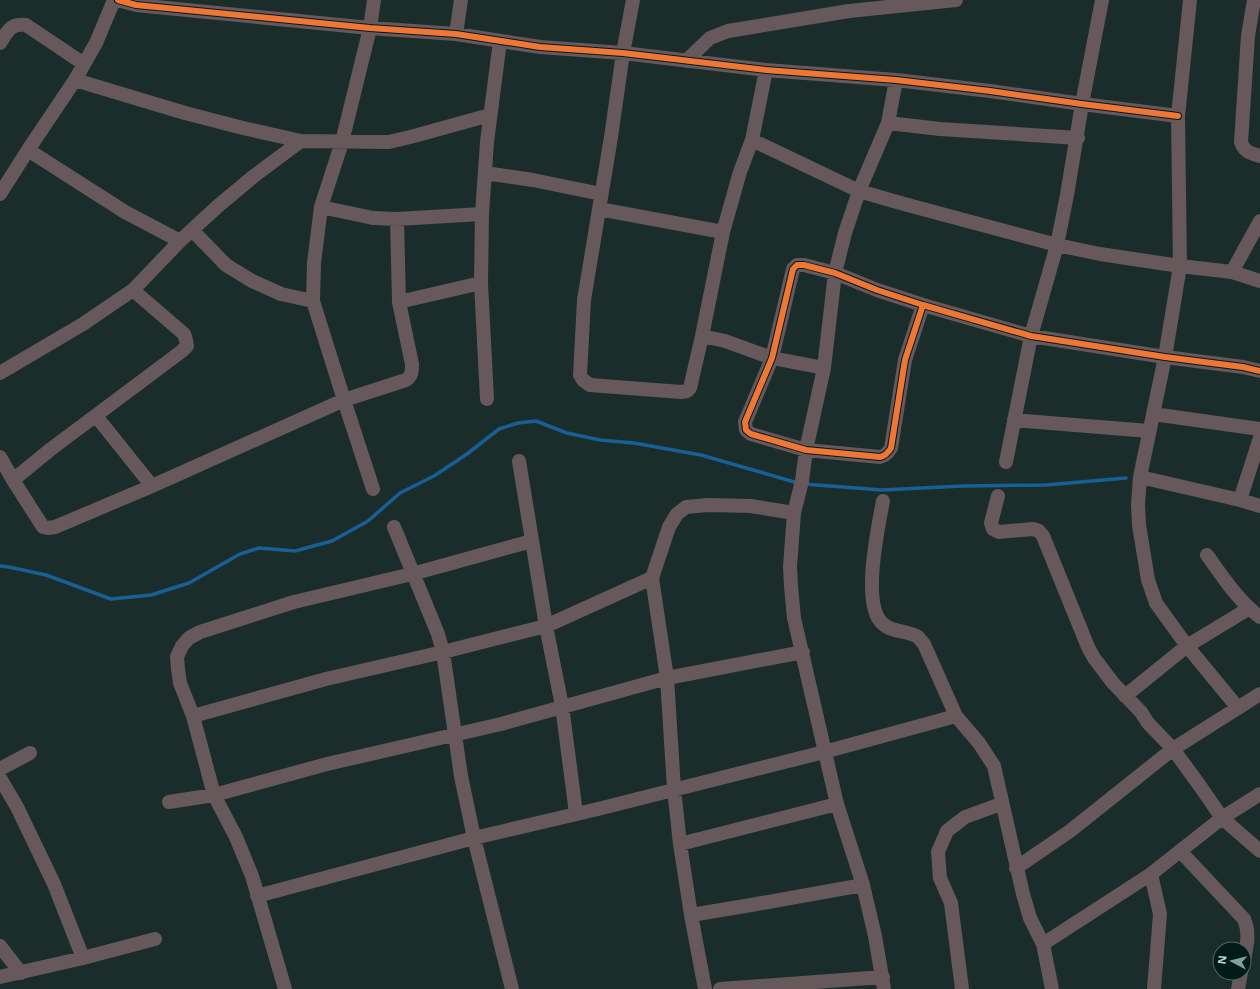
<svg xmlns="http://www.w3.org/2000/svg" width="1260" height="989" font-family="'Open Sans',sans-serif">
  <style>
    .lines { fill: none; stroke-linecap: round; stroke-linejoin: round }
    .stream { stroke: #185f96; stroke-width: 3.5 }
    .minor { stroke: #67585b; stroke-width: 14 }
    .cycleway-casing { stroke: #001b19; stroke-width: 8 }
    .cycleway { stroke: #f07635; stroke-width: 6 }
  </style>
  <rect width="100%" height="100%" fill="#1b2d2b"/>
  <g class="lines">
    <path class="stream" d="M804,484l78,6 81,-4 83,-1 80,-7
      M0,566l9,1 37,8 65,24 40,-4 38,-12 51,-29 19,-6 36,3 37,-10 36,-20 32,-28 34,-17 33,-22 32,-25 19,-6 18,-2 31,12 33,7 34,3 67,12 97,28"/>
    <path class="minor" d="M118,0l18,5 234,23 86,6 84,13 83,6 143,17 130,10 94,11 92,13 96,12
      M633,0l-10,53 -12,84 -27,163 -4,75 3,5 7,5 91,7 6,-1 3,-3 12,-52 21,-104 17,-60 12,-32 14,-70
      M1190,0l-12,116 2,150 -15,91 -25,120 -2,28 1,20 9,55 8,23 31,43 51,62
      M1254,0l-6,36 -7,106c3,10 10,11 19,14
      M456,34l5,-34
      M0,43c8,-12 10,-20 26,-18l58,39
      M686,61l24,-23 18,-7 121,-20 107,-11
      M75,80l110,33 58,15 58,13
      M888,123l52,6 138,9
      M752,140l107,51 45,13 153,41 43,9 80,12 52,6 28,9
      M28,150l97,62 55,29
      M485,173l48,7 68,14
      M0,194l28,-44 47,-70 21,-37 18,-43
      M321,207l52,11 24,1 85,-5
      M599,209l124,23
      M192,230l34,35 26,16 29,13 32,7
      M1232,272l28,-51
      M399,302l82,-19
      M923,305l-18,55 -14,88c-3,5 -6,8 -11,9l-74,-7 -55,-16 -5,-4 -1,-8 27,-64 21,-89 4,-4h7l31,8 42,17 46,15 108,31 134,21 78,10 17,4
      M702,336l23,5 47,17 52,10
      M0,373l83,-49 50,-34 47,-49 38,-35 36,-30 47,-35 88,1 25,-6 76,-21
      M487,399l-6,-116 1,-69 5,-72 13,-101
      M1153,414l107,15
      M96,416l56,70
      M1014,420l135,11
      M0,457l13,23 30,47 5,1 7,-1 97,-41 192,-86 62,-20c6,-4 6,-9 6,-16l-13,-62 -2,-83
      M519,461l27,165 16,80 14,107
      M1006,462l25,-126 26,-91 10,-50 15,-91 20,-104
      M1140,477l100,23 20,6
      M13,480l38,-31 131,-98 5,-5 -1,-6 -2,-6 -51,-44
      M373,489l-29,-89 -31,-99 1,-38 7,-56 21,-65 28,-114 4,-28
      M998,496l-7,27 2,6 6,3 34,-3 6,2 4,5 45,111 6,11 19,25 28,29 7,11 25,26 27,37 22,32 38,33
      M1240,500l20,-62
      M883,501c-5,27 -21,100 -2,121 10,11 26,8 37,15 2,2 4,5 6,7l32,72 23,27 15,23 29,128 7,24 13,26 9,45
      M394,527l44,107 5,18 18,124 13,62 38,151
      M1207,555c16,22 31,46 53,62
      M1125,696l62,-50 61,-37
      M193,716l133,-37 117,-27 103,-26 106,-48
      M0,769l30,-16
      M0,778l17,29 37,77 29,74
      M169,802l45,-7 113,-31 174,-40 166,-46 136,-26
      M680,844l157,-40
      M1180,851l64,68c6,14 3,26 0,40
      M1016,868l54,-37 103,-82 87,-55
      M1151,874l9,40 -6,75
      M257,896l217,-58 124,-29 226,-57 132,-36
      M691,915l60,-10 112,-20
      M1043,944l108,-70 71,-56 38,-24
      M0,946l21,27
      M0,977l83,-19 72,-19
      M285,989l-33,-113 -16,-39 -22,-42 -21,-79 -13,-33 -2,-14 -1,-12 5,-11 7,-8 11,-6 94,-30 118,-28 120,-33
      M705,989l-14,-74 -11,-71 -6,-55 -7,-111 -15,-100 17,-51 8,-13 9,-7 22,-2 43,1 43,7
      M720,989l163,-12
      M884,989l-9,-53 -12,-51 -26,-81 -43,-186 -3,-32 -1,-20 4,-53 8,-32 4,-31 18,-82 11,-95 10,-40 14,-42 29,-68 8,-43
      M962,989l-11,-86 -11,-25 -2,-26 9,-21 18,-14 36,-13
      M1238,989l3,-16"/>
    <g class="cycleway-casing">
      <path id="cycleway" d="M118,0l18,5 234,23 86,6 84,13 83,6 143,17 130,10 94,11 92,13 96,12
        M923,305l-18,55 -14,88c-3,5 -6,8 -11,9l-74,-7 -55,-16 -5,-4 -1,-8 27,-64 21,-89 4,-4h7l31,8 42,17 46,15 108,31 134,21 78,10 17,4"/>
    </g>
    <use href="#cycleway" class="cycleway"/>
  </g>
  <g transform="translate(1232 961) rotate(277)"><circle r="19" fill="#001b19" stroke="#486a67"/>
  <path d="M0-3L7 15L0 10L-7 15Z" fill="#7ea19d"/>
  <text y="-6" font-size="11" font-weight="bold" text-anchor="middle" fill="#b3e0db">N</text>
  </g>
</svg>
